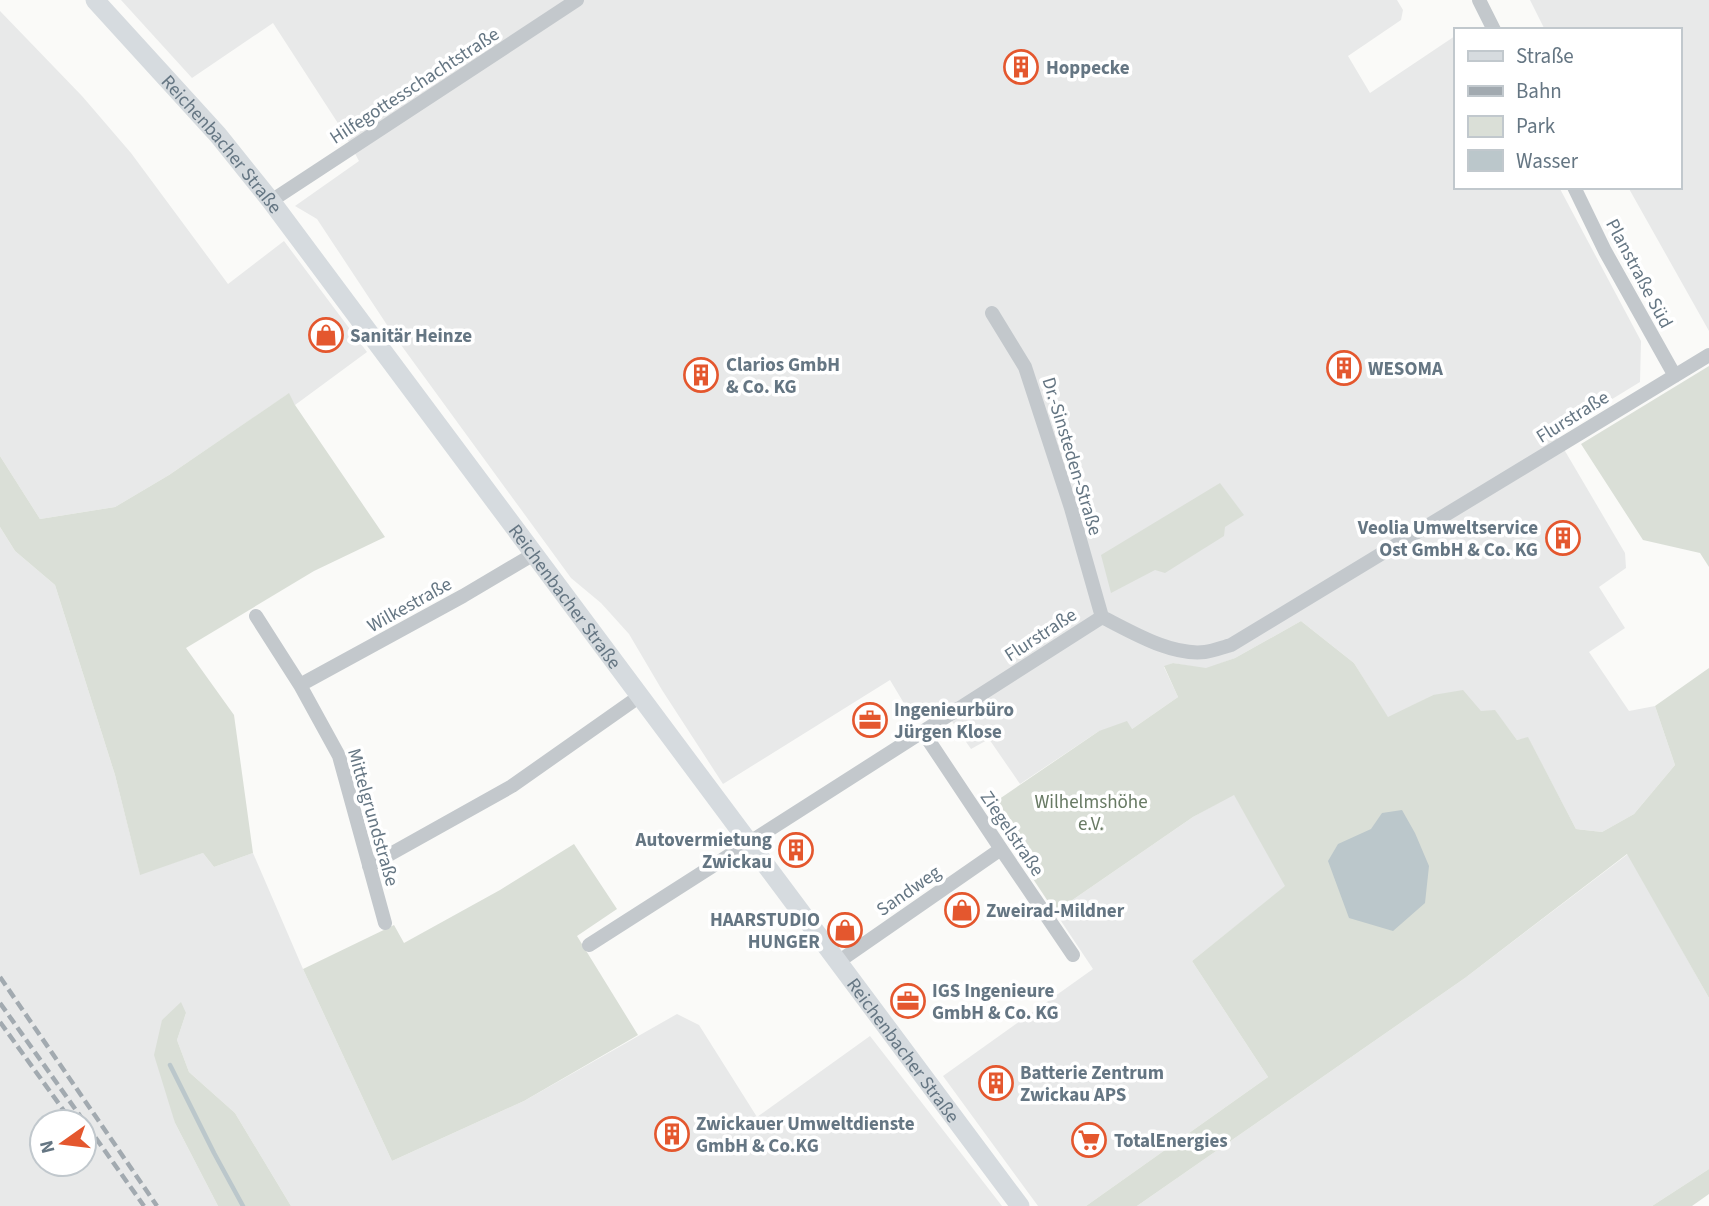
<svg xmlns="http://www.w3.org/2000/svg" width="1709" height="1206" font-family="'Source Sans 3',sans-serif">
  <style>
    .built { fill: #e8e9e9; fill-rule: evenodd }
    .green { fill: #dadfd7 }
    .water { fill: #bbc7cb }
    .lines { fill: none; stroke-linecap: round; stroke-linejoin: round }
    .stream { stroke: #bbc7cb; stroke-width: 4.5 }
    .minor { stroke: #c3c8cc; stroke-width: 14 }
    .major { stroke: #d6dbdf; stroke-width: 19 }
    .rail { stroke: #a2aab0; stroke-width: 4.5; stroke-dasharray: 10 5; stroke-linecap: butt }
    .labels { text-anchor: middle; stroke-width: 7; stroke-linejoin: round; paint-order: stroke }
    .poi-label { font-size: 19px; font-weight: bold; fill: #657683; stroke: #fff; text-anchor: start }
    .street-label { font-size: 19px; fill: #657683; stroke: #fff }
    .park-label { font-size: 19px; fill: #687a64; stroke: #fff }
  </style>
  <rect width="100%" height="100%" fill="#fafaf8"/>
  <path class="built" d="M121,0h1276l6,10 -2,10 -53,36 22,37 85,-57v151h104l82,154 -1,41 -85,52 70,119 1,15 -27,19 26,41 -36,24 40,59 26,-5 20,59 -41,49 -32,18 -26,-3 -48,-91 -11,2 -22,-29h-14l-48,-16 -45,23 -34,-55 -53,-42 -66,37 -29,11 -33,-6 -9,4 14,30 -46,32 -33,2 -79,53 -31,-45 -18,10 -20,-29 -9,-18 -28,18 -24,-40 -167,104 -61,-94 -33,-56 -28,-31 -30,-25 -178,-244 -76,-115 -22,-13 64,-45 -16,-30 -70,-108 -81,55z
    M1530,0h179v331l-81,-144h51v-157h-134z
    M0,11l82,85 49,57 97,131 56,-43 83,111 -72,53 -7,-11 -119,81 -54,32 -75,12 -40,-63z
    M0,527l15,24 40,34 60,190 25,99 63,-21 11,14 39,-14 50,116 89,192 132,-60 153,-87 22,11 58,92 113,-81 132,170h-711l-56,-93 -46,-41 -12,-32 9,-27 -24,7 13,103 43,83h-218zM42,1122h42v42h-42z
    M1234,794l52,92 -94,75 76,116 -182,129h-48l-95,-130 150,-107 -38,-57 138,-95z
    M1628,854l81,144v171l-57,37h-515l328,-228z"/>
  <path class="green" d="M1709,366v201l-9,-14 -57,-13 -62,-96z
    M289,393l6,12 90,132 -71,34 -128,77 48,67 19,138 -39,14 -11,-14 -63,22 -25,-100 -60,-190 -40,-34 -15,-24v-71l40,63 75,-12 54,-32z
    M1220,483l24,32 -19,12 -1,9 -59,37 -10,-3 -44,23 -10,-38z
    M1301,621l53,42 34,54 45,-22 30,-5 18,21 14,-1 22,30 11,-3 48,92 26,3 32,-18 41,-49 -20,-59 54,-38v330l-82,-144 -162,124 -328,228h-51l182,-129 -76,-116 93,-75 -51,-91 -41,22 -138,95 -69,-104 113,-77 28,-10 5,8 46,-32 -14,-31 9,-3 33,5 29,-10z
    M574,844l43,65 -40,27 61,99 -114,66 -132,60 -89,-192 91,-44 10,18 96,-53z
    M181,1002l5,11 -9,27 12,32 46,41 56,93h-73l-43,-83 -21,-68 8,-35z
    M1709,1169v25l-17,12h-40z"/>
  <path class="water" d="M1402,810l13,23 14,33 -4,37 -32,28 -44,-13 -21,-57 10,-17 33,-15 11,-16z"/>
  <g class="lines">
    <path class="stream" d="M170,1065l44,88 29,53"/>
    <path class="minor" d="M1479,0l15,30
      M1574,187l31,64 70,125
      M271,201l306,-201
      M992,313l33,54 46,141 31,109
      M256,616l44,69 39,71 46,167
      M300,685l163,-89 71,-42
      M923,732l78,117 72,106
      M369,866l143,-80 128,-90
      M589,945l513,-328c30,15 69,39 103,35 9,-1 18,-5 26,-7l478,-290
      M838,962l163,-113"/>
    <path class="major" id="s1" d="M95,0l123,135 53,66 749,1005"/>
    <path class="rail" d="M0,977l157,229
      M0,1003l144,203
      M0,1022l72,100"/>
  </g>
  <defs>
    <g id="building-ring" transform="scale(1.75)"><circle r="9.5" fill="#fff" stroke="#e4572e" stroke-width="1.5"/><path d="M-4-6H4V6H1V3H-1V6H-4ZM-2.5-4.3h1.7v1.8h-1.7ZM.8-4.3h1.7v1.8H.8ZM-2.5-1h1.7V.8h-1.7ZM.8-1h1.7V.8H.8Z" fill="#e4572e"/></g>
    <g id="shop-ring" transform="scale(1.75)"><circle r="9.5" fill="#fff" stroke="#e4572e" stroke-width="1.5"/><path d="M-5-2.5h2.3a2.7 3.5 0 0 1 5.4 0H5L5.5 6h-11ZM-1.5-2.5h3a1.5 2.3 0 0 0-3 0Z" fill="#e4572e"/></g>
    <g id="office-ring" transform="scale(1.75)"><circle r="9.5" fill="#fff" stroke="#e4572e" stroke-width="1.5"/><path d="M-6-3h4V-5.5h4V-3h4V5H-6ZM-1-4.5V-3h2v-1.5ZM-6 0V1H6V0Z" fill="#e4572e"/></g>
    <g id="supermarket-ring" transform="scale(1.75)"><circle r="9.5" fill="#fff" stroke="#e4572e" stroke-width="1.5"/><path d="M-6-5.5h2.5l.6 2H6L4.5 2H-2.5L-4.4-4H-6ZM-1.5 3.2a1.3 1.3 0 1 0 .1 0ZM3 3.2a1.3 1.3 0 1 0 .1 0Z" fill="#e4572e"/></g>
  </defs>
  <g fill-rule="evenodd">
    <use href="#building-ring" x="1021" y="67"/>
    <use href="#shop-ring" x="326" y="335"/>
    <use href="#building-ring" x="1344" y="368"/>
    <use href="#building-ring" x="701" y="375"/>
    <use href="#building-ring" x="1563" y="538"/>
    <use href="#office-ring" x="870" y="720"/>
    <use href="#building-ring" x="796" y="850"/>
    <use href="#shop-ring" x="962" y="910"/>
    <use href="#shop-ring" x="845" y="930"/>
    <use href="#office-ring" x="908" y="1001"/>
    <use href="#building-ring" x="996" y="1083"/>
    <use href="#building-ring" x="672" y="1134"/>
    <use href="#supermarket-ring" x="1089" y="1140"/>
  </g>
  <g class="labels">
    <g class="poi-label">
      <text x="1046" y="74">Hoppecke</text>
      <text x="350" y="342">Sanitär Heinze</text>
      <text x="726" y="371">Clarios GmbH<tspan x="726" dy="22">&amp; Co. KG</tspan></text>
      <text x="1368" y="375">WESOMA</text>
      <text x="1538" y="534" text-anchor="end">Veolia Umweltservice<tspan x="1538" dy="22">Ost GmbH &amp; Co. KG</tspan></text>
      <text x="894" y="716">Ingenieurbüro<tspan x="894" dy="22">Jürgen Klose</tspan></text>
      <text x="772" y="846" text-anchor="end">Autovermietung<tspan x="772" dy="22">Zwickau</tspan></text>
      <text x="986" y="917">Zweirad-Mildner</text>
      <text x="820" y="926" text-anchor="end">HAARSTUDIO<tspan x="820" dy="22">HUNGER</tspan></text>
      <text x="932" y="997">IGS Ingenieure<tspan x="932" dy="22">GmbH &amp; Co. KG</tspan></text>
      <text x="1020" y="1079">Batterie Zentrum<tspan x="1020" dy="22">Zwickau APS</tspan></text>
      <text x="696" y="1130">Zwickauer Umweltdienste<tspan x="696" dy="22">GmbH &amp; Co.KG</tspan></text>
      <text x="1114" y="1147">TotalEnergies</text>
    </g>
    <g class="street-label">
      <text transform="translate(414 85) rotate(-33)" y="7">Hilfegottesschachtstraße</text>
      <text dy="7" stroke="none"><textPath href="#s1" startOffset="192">Reichenbacher Straße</textPath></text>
      <text transform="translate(1640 273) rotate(62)" y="7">Planstraße Süd</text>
      <text transform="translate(1572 416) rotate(-32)" y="7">Flurstraße</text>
      <text transform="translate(1073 456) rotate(73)" y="7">Dr.-Sinsteden-Straße</text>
      <text dy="7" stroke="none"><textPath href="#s1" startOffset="760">Reichenbacher Straße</textPath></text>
      <text transform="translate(409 604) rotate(-29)" y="7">Wilkestraße</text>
      <text transform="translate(1040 634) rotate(-33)" y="7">Flurstraße</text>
      <text transform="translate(374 817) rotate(74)" y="7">Mittelgrundstraße</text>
      <text transform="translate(1013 833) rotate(56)" y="7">Ziegelstraße</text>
      <text transform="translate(908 890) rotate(-35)" y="7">Sandweg</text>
      <text dy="7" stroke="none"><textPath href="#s1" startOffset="1326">Reichenbacher Straße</textPath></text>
    </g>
    <g class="park-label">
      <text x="1091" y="808">Wilhelmshöhe<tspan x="1091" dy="22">e.V.</tspan></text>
    </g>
  </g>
  <rect x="1454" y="28" width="228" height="161" fill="#ffffff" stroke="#c1c8cd" stroke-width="2"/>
  <rect x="1468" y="51" width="35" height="10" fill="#d6dbdf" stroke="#c1c8cd" stroke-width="2"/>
  <text x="1516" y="63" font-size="21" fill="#657683">Straße</text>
  <rect x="1468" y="86" width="35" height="10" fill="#a2aab0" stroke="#c1c8cd" stroke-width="2"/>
  <text x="1516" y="98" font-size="21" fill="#657683">Bahn</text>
  <rect x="1468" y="116" width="35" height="21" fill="#dadfd7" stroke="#c1c8cd" stroke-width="2"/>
  <text x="1516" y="133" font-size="21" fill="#657683">Park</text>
  <rect x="1468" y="150" width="35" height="21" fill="#bbc7cb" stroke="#c1c8cd" stroke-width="2"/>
  <text x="1516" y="168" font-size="21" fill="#657683">Wasser</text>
  <g transform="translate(63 1143) rotate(256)"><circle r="33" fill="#ffffff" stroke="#c1c8cd" stroke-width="2"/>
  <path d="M0-5L12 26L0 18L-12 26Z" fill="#e4572e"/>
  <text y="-10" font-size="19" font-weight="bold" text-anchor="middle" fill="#657683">N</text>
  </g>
</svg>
